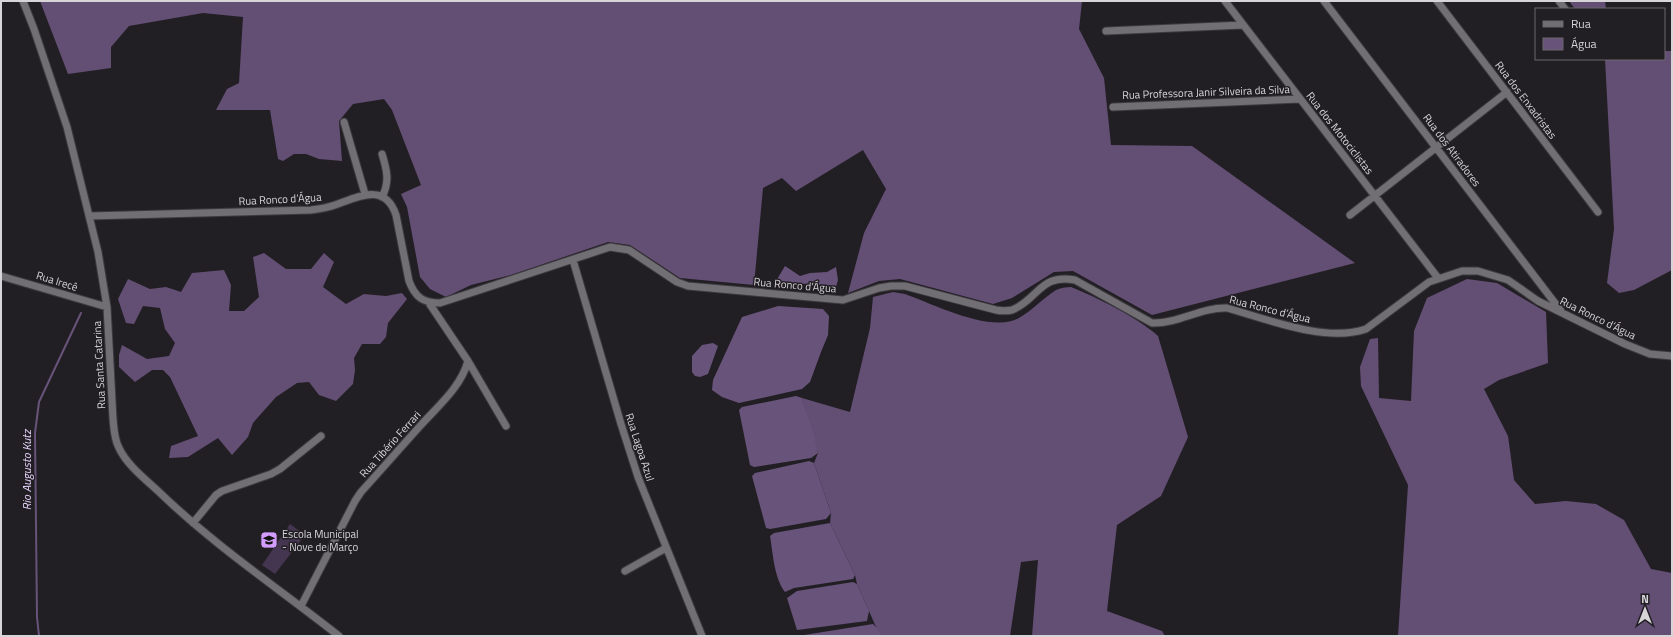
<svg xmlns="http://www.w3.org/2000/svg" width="1673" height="637" font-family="'Titillium Web',sans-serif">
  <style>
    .green { fill: #443550 }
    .forest { fill: #634e74 }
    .water { fill: #68537a }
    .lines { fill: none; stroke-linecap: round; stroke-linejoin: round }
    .stream { stroke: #68537a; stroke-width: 2 }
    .minor-casing { stroke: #3c3a3e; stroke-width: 9 }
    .minor { stroke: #716e74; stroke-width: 7 }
    .labels { text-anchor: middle; stroke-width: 3; stroke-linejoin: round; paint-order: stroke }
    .street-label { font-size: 11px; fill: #d7d5d8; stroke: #221f24 }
    .poi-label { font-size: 11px; fill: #d7d5d8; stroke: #221f24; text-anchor: start }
    .water-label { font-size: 12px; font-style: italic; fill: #e6d2f9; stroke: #221f24 }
  </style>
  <rect width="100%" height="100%" fill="#221f24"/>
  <path class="green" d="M290,524l15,11 -30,39 -13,-9z"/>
  <path class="forest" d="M40,1h1042l-3,28 25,49 7,67 81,1 163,117 -203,52 -79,-44 -19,1 -42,26 -19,6 -93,-25 -21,2 -31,12 16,-60 22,-44 -23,-39 -67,41 -14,-13 -19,10 -9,97 -74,-7 -50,-33 -22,-3 -97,33 -40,10 -25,12 -16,-8 -10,-12 -13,-70 -6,-13 20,-9 -29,-75 -8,-11 -31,5 -14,17 3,40 -23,-2 -13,-5h-12l-11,7 -5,-2 -8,-49h-54l11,-21 12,-6 4,-66 -40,-4 -74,13 -18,21v21l-43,6z
    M1569,1h36l1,8h-31z
    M1664,51h8v219l-38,20 -15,3 -12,-10 7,-54 -9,-170h59z
    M264,253l22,16h25l13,-16 10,9 -11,25 23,17 18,-10 22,2 16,-3 5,6 -19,24 -2,14 -6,7h-18l-8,14 1,12 -2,14 -17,17 -17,-6 -10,-13 -12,1 -21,14 -23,26 -5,14 -16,18 -14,-17 -30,19 -19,1 2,-12 27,-10 -28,-59 -7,-7h-11l-17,12 -16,-15v-12l3,-10 25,14 22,-3 6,-13 -10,-14 -5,-21 -17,-2 -9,18 -8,-1 -8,-24 10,-20 22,10 16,-2 15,5 11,-19 32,-3 7,15 -2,26h15l15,-14 -6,-40z
    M1467,279l30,4 49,29 2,51 -49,17 -15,9 24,47 6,44 21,24 31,-3 30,3 28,16 27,49 21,4v63h-274l10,-151 -47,-99 -1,-19 10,-28 8,-1 1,60 32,3 3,-70 13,-33z
    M1071,287c25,10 68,31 87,49l30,101 -27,59 -44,29 -10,86 55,20 3,5h-133l6,-76 -17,2 -11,74h-130l-23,-52 -2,-9 -25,-52 1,-10 -17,-50 4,-10 -16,-55 48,14 20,-84 3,-31 20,-5 12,2c28,10 87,40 114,24 14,-8 24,-20 37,-28 4,-2 10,-3 15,-3z"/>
  <path class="water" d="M785,266l15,10 10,-3 17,-1 9,-5 2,13 -2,7 -60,-6z
    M778,306l45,3 6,7 -1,19 -7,17 -11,30 -8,7 -63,14 -17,-6 -10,-7 1,-10 29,-63z
    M713,343l5,3 -10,28 -8,3 -5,-1 -3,-4v-16l10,-11z
    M796,396l6,2 12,37 4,18 -7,5 -57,9 -4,-2 -11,-55 3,-3z
    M809,461l5,2 17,50 -5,6 -56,10 -4,-1 -14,-52 3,-3z
    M830,523l25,52 -2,4 -59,9 -9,4c-11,-14 -12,-39 -15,-56l4,-3z
    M853,582l4,2 12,27 -2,10 -70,9 -10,-32 10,-7z
    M873,624l5,5 3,7h-83z"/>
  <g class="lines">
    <path class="stream" d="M39,636l-2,-19 -2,-184 4,-31 42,-89"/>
    <g class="minor-casing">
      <path id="minor" d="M23,1l11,28 33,98 31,125 9,55 6,112c1,9 1,20 6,29 8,17 26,31 39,43 56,54 120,97 181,145
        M1225,1l213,277
        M1324,1l237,310
        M1437,1l161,211
        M1559,1l6,8
        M1106,31l137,-6
        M1113,107l187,-8
        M344,122l21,72
        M382,197c8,-15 5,-27 0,-43
        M1350,215l157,-123
        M89,216l222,-6c8,-1 16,-2 24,-5 23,-8 50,-23 61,10l13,66c6,16 14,22 31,22l170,-56 19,3 48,32 11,4 155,14 36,-12 12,-2h14l91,24c5,1 11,1 16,0 26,-10 28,-37 63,-30l77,43c26,1 49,-16 75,-15 40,11 99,35 139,21l63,-47 33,-11h16l30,9 30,21 87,43 25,10 22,2
        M573,260l48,164 17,53 64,159
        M1,276l106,31
        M468,361l38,65
        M193,523l23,-28 6,-4 49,-17 9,-5 41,-33
        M625,571l41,-23
        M301,606l54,-105 6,-9c20,-22 40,-45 60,-67 17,-19 40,-38 47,-64l-39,-58"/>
    </g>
    <use href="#minor" class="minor"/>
  </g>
  <defs>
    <g id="school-square" transform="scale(0.9)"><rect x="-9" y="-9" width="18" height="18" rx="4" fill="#d29dfd" stroke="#221f24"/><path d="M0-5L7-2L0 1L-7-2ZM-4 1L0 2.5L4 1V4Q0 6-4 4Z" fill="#111"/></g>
  </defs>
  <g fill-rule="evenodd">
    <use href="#school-square" x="269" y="540"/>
  </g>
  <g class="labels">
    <g class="street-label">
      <text transform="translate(1206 92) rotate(-2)" y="4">Rua Professora Janir Silveira da Silva</text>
      <text transform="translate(1526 100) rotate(53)" y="4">Rua dos Enxadristas</text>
      <text transform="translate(1340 133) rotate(52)" y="4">Rua dos Motociclistas</text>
      <text transform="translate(1452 150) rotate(53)" y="4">Rua dos Atiradores</text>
      <text transform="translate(280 199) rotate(-3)" y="4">Rua Ronco d’Água</text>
      <text transform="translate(57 281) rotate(17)" y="4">Rua Irecê</text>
      <text transform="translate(795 285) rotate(5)" y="4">Rua Ronco d’Água</text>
      <text transform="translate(1270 309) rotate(14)" y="4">Rua Ronco d’Água</text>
      <text transform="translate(1598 318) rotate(26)" y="4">Rua Ronco d’Água</text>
      <text transform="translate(99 365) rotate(-93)" y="4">Rua Santa Catarina</text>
      <text transform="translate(390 444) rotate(-48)" y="4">Rua Tibério Ferrari</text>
      <text transform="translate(640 447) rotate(72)" y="4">Rua Lagoa Azul</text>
    </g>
    <g class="poi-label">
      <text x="282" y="538">Escola Municipal<tspan x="282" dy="13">- Nove de Março</tspan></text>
    </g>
    <g class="water-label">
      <text transform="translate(27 470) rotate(-90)" y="4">Rio Augusto Kutz</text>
    </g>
  </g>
  <rect width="1673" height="637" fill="none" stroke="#d7d5d8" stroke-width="4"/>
  <rect x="1535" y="8" width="130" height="52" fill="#221f24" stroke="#6a686c"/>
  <rect x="1543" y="21" width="20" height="6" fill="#716e74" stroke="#6a686c"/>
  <text x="1571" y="28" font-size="12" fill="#d7d5d8">Rua</text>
  <rect x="1543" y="38" width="20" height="12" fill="#68537a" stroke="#6a686c"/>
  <text x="1571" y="48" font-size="12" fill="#d7d5d8">Água</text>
  <g transform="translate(1645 609)" stroke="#221f24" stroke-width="3" paint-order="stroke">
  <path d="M0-3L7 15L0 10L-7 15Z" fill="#d7d5d8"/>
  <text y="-6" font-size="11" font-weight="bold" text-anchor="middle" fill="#d7d5d8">N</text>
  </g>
</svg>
